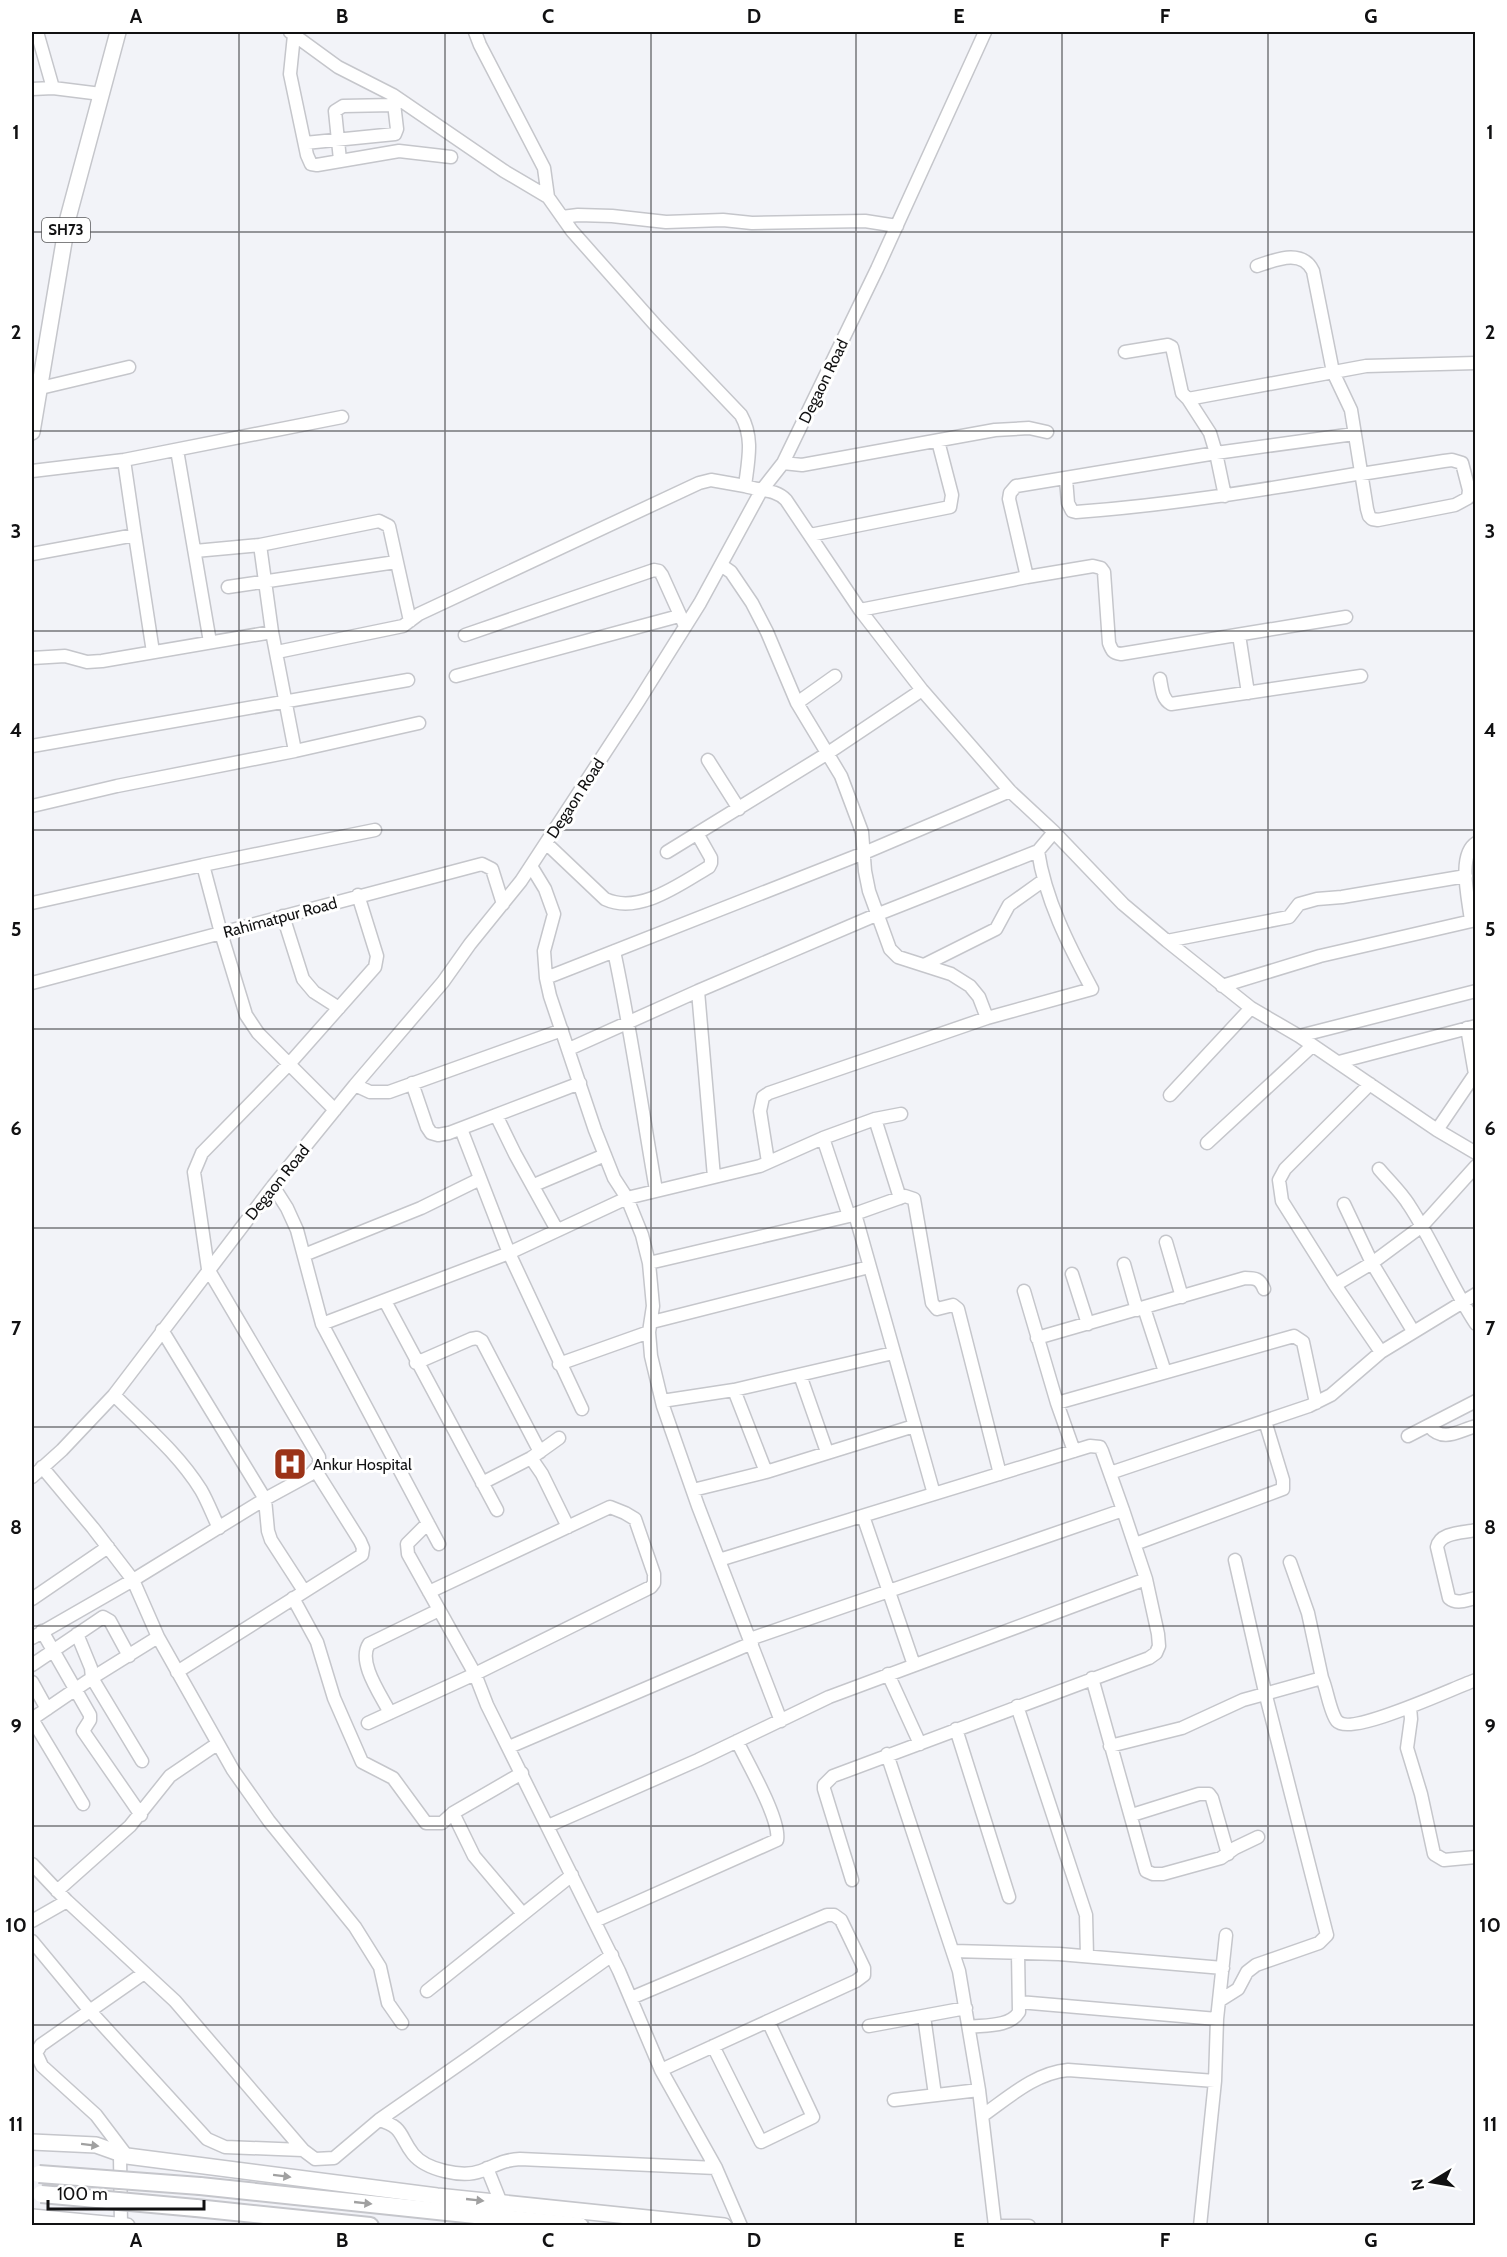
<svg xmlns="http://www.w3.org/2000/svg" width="1507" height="2257" font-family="Cabin,sans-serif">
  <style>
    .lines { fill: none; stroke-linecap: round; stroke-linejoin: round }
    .minor-casing { stroke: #c5c6cb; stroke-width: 15 }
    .major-casing { stroke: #c5c6cb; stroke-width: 18 }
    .highway-casing { stroke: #c5c6cb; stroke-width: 20 }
    .minor { stroke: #fff; stroke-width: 12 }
    .major { stroke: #fff; stroke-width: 15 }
    .highway { stroke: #fff; stroke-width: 16 }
    .highway-bridge-casing { stroke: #c5c6cb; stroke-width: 20; stroke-linecap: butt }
    .highway-bridge { stroke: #fff; stroke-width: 16 }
    .oneway { fill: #a0a0a0 }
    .grid { fill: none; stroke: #111112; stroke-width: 1.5; stroke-opacity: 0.55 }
    .labels { text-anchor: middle; stroke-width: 6; stroke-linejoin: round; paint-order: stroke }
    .shield { fill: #fff; stroke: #585859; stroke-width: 1.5 }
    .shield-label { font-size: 15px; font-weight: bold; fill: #111112 }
    .street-label { font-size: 16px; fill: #111112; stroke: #fff }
    .poi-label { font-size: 16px; fill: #111112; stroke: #fff; text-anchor: start }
    .neatline { fill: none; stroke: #111112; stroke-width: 2 }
    .grid-label { font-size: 20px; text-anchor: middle; font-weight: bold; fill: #111112 }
  </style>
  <rect width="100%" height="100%" fill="#f2f3f8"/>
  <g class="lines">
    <g class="minor-casing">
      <path id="minor" d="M37,32l16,56
        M290,32l48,35 55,28 111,76 44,26
        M475,32l5,13 64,123 4,29 24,34 86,97 83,87c13,23 7,46 4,71 15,5 31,3 41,14l74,110 62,80 88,101 44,41 69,72 44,37 84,67 48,28 138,94 39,23
        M294,35l-4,39 17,81 4,9 6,1 82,-14 52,6
        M32,89l21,-1 48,6
        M305,143l90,-9 2,-5 -4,-34
        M340,160l-5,-49 8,-5 51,-1
        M562,217l16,-2 34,1 54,6 57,-2 29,3 113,-2 32,5
        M1125,352l43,-7 4,2 10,46 6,6
        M32,390l97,-23
        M177,450l33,192
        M124,460l11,75
        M783,463l19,2 193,-35 34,-2 18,4
        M32,471l92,-11 218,-43
        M1066,479l2,24 4,8 4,1c94,-7 187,-22 280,-38h5l83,-13 8,-1 10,3 7,27 -1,8 -13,7 -77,15 -6,-1 -3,-3 -2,-7 -16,-99 -18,-38 -20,-101c-11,-23 -38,-11 -56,-5
        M1225,496l-9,-43 -6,-20 -22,-34 178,-33 110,-3
        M810,535l140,-28 2,-12 -14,-54
        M260,545l119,-24 10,5 21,95
        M195,551l65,-6 12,87 23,119 124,-28
        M32,554l103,-19 18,117
        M721,565l10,7 21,31 15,29 30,71 44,73 21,56 3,39 4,20 21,58 8,8 53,17 19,12 9,11 8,21
        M1027,577l-18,-78 1,-6 6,-7 200,-33 138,-19
        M228,587l168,-25
        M860,610l167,-33 66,-11 8,2 3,4 5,71c3,8 4,10 12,11l225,-37
        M465,635l189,-65 5,1 3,4 23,51
        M1239,635l9,58
        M277,652l126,-26 16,-12 280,-131 12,-3 34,6
        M32,658l33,-2 22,6 15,-1 170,-29
        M456,676l223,-60
        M1160,679c2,10 2,20 11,25l190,-28
        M797,703l38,-27
        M32,746l376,-66
        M708,760l31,49
        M32,806l85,-20 178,-35
        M546,843l59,56c34,16 75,-15 104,-32l2,-4v-5l-13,-23
        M667,852l161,-99 94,-63
        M203,865l172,-35
        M531,866l14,23 9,25 -10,37 2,27 4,18 45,134 19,48 13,20 15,37 7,28 4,43 -4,26 2,24 12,50 35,100 83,215
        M32,903l171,-38 18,68 25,82 12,18 77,77
        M283,916l20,63 11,13 25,16
        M1471,921c-2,-20 -14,-66 5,-78
        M1167,941l122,-24 10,-13 18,-5 25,-2 124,-21
        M614,951c17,79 28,159 42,239
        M924,965l72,-36 13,-24 35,-25
        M546,978l318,-125 146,-62
        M32,983l450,-119 10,5 11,35
        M1222,986l98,-30 156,-36
        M1299,1036l177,-45
        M569,1049l129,-58
        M1339,1062l137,-36
        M412,1083l15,44 4,6 7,2 11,-2 131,-50
        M1370,1084l-85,85 -6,11 3,21 53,84 46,67
        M355,1085l15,7h19l173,-62
        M1170,1095l81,-87
        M496,1115l19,39 42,76
        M875,1119l25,79
        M461,1129l48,124 73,156
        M1437,1130l38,-56 -8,-46
        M823,1138l26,78
        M1207,1143l105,-97
        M768,1162l-8,-51 3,-14 6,-4 218,-75 105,-29c-23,-43 -47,-90 -54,-138
        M1379,1169c10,12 22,23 30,36 25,38 42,81 67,119
        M714,1177l-16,-186 178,-76 162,-64 16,-19
        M534,1185l71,-30
        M273,1186l14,22 10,22 25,94 117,220
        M1344,1204l28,59 41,68
        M855,1214l79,280
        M1166,1242l16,55
        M304,1255l117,-47 59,-29
        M649,1263l200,-47 56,-20 9,3 18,104 5,6 16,-4 5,4 42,165
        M1124,1264l13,46
        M1072,1274l16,50
        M1335,1285l37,-22 50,-37 54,-60
        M1024,1291l33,112 17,48
        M385,1301l112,209
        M1144,1308l21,64
        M652,1322l217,-55
        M322,1324l187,-71 118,-55 133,-32 63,-28 52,-19 26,-5
        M162,1330l103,169 3,32 3,9 33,51
        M1037,1338l208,-60c11,0 15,1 19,11
        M416,1363l55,-24 6,-1 5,3 58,111
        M559,1364l90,-32
        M800,1375l27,77
        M734,1390l32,82
        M114,1395c31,31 64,58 87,95 7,12 12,26 18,38
        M662,1401l72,-11 159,-37
        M1057,1403l237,-67 9,6 13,61
        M1429,1426c14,17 29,5 47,0
        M1408,1436l68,-35
        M531,1458l11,16 26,53
        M42,1467l51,61 40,52 25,57 75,133 36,51 86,106 25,40 8,36 14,20
        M1110,1473l199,-67 22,-11 50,-43 95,-58
        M32,1477l30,-27 52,-55 159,-209 82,-101 88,-103 27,-38 51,-63 117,-179 62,-99 61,-112 22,-28 94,-194 108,-237
        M482,1483l49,-25 28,-20
        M693,1490l73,-18 148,-46
        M863,1516l51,149
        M428,1523l-21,21 1,10 67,120 12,31 132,266 42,99 55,98 25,58
        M1476,1530c-13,3 -36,2 -39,17l12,51c8,7 17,2 27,0
        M1135,1544l148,-55v-9l-18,-59
        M719,1560l371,-114 10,1 2,4 21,59
        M293,1598l24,44 17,56 28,64 31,16 33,45h16l11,-10 69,-40
        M32,1599l76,-52
        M42,1631l48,84v5l-7,11 58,84
        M77,1634l14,34 1,10 50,83
        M32,1638l101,-58 132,-81 46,-25 8,-9v-8l-111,-188 -14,-97 8,-19 88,-90 85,-96 2,-11 -19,-61
        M750,1639l373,-129 23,69 12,55 1,12 -3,7 -7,5 -316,118 -9,9v4l28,91
        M32,1665l71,-48 7,4 19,35
        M177,1672l185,-117 1,-7 -3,-7 -44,-70
        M888,1674l32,70
        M1092,1678l54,193 7,3h10l58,-16 14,-10 23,-11
        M1322,1678c5,11 8,35 15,43 14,16 118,-34 139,-41
        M32,1682l15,27
        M1017,1706l69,209 1,41
        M1410,1707l1,12 -4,29 14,46 13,60 10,6 32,-3
        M390,1713c-9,-18 -33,-51 -21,-69l70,-34
        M32,1719l60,-41 66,-41
        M32,1719l51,85
        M368,1723l107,-49 176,-87 3,-4v-9l-19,-55 -10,-6 -15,-6 -181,85
        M956,1729l53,168
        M1110,1746l72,-18 61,-28 79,-22 -14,-65 -18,-51
        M509,1747l243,-104
        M887,1754l72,217 20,119 16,136
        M453,1813l21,43 49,58
        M1132,1815l67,-21h10l3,4 16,56
        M548,1826l150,-66 131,-63 317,-118
        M32,1864l35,37 108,100 128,149 12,9 19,-1 45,-38 92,-64 141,-101
        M57,1891l73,-65 40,-50 47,-32
        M32,1921l35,-20
        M595,1921l182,-81c4,-20 -30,-78 -40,-99
        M32,1941l58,70 117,128 18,8 78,3
        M953,1951l106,3 164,14
        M427,1991l145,-116
        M631,1998l196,-83h7l7,5 23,48v7l-8,6 -195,89
        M1219,2001l19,-12 9,-17 9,-7 63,-22 8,-8 -62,-243 -30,-132
        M1019,2002l198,17
        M924,2016l11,79
        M869,2026l97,-18
        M969,2027c16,-2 41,0 50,-15l-1,-59
        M713,2046l48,96 52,-25 -45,-96
        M894,2100l85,-10
        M982,2116c27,-19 53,-43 86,-46l147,11
        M379,2120c25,7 20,16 34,34 13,16 49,24 68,17 16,-6 22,-11 39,-12l196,9
        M120,2155l1,71
        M127,2156l-31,-41 -54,-49 -6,-13 5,-8 103,-72
        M487,2168l14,35
        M1002,2226h27
        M1200,2226l15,-145 2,-62 9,-84"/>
    </g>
    <g class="major-casing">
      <path id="major" d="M32,432l36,-214 50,-186
        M32,2142l64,3 31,11 310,40 287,30
        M32,2217l95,9"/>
    </g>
    <g class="highway-casing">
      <path id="highway" d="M200,2186l380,40
        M196,2208l174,18"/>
    </g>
    <use href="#minor" class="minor"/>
    <use href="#major" class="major"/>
    <use href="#highway" class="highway"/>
    <g class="highway-bridge-casing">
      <path id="highway-bridge" d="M39,2174l161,12
        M41,2194l155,14"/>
    </g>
    <use href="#highway-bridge" class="highway-bridge"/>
  </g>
  <defs><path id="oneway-solid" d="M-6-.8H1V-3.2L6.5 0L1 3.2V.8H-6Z" transform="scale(1.5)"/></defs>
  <g class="oneway">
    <use href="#oneway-solid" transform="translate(90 2145) rotate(7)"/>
    <use href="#oneway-solid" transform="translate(282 2176) rotate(7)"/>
    <use href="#oneway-solid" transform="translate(475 2200) rotate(6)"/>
    <use href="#oneway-solid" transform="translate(363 2203) rotate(6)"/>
  </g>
  <path class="grid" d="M239,32v2194M445,32v2194M651,32v2194M856,32v2194M1062,32v2194M1268,32v2194M32,232h1444M32,431h1444M32,631h1444M32,830h1444M32,1029h1444M32,1228h1444M32,1427h1444M32,1626h1444M32,1826h1444M32,2025h1444"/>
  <defs>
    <g id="hospital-square" transform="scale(1.725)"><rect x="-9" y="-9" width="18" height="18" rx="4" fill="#9b3318" stroke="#fff"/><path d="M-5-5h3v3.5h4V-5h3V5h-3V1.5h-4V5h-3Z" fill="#fff"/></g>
  </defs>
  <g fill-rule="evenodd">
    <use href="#hospital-square" x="290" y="1464"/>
  </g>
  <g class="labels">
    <rect class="shield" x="42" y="218" width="48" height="24" rx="4.5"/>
    <g class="shield-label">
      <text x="66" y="235">SH73</text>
    </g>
    <g class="street-label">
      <text transform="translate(823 381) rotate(-64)" y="6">Degaon Road</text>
      <text transform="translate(575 798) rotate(-57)" y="6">Degaon Road</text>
      <text transform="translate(280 917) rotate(-15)" y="6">Rahimatpur Road</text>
      <text transform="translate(277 1182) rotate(-51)" y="6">Degaon Road</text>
    </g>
    <g class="poi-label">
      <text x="313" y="1470">Ankur Hospital</text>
    </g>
  </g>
  <rect width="1507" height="2257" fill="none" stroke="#ffffff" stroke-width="66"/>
  <g transform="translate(1432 2182) rotate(259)" stroke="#ffffff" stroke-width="4.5" paint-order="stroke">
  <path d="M0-4.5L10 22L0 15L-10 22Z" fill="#111112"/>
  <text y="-9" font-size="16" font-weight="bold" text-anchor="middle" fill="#111112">N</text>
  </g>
  <path d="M48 2200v9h156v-9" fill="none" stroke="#111112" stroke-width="3"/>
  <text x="57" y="2200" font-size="18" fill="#111112" stroke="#ffffff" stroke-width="4.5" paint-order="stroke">100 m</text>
  <rect x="33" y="33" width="1441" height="2191" class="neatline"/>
  <g class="grid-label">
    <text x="136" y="23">A</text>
    <text x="342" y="23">B</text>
    <text x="548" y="23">C</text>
    <text x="754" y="23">D</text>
    <text x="959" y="23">E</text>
    <text x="1165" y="23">F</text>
    <text x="1371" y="23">G</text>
    <text x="16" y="139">1</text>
    <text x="1490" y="139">1</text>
    <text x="16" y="339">2</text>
    <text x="1490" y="339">2</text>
    <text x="16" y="538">3</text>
    <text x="1490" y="538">3</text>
    <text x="16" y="737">4</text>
    <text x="1490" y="737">4</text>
    <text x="16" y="936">5</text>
    <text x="1490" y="936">5</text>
    <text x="16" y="1135">6</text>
    <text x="1490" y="1135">6</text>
    <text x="16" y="1335">7</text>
    <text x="1490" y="1335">7</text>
    <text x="16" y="1534">8</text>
    <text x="1490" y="1534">8</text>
    <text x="16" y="1733">9</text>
    <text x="1490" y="1733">9</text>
    <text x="16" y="1932">10</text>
    <text x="1490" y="1932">10</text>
    <text x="16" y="2131">11</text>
    <text x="1490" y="2131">11</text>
    <text x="136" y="2247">A</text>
    <text x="342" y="2247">B</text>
    <text x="548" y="2247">C</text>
    <text x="754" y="2247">D</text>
    <text x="959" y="2247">E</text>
    <text x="1165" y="2247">F</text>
    <text x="1371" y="2247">G</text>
  </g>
</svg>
